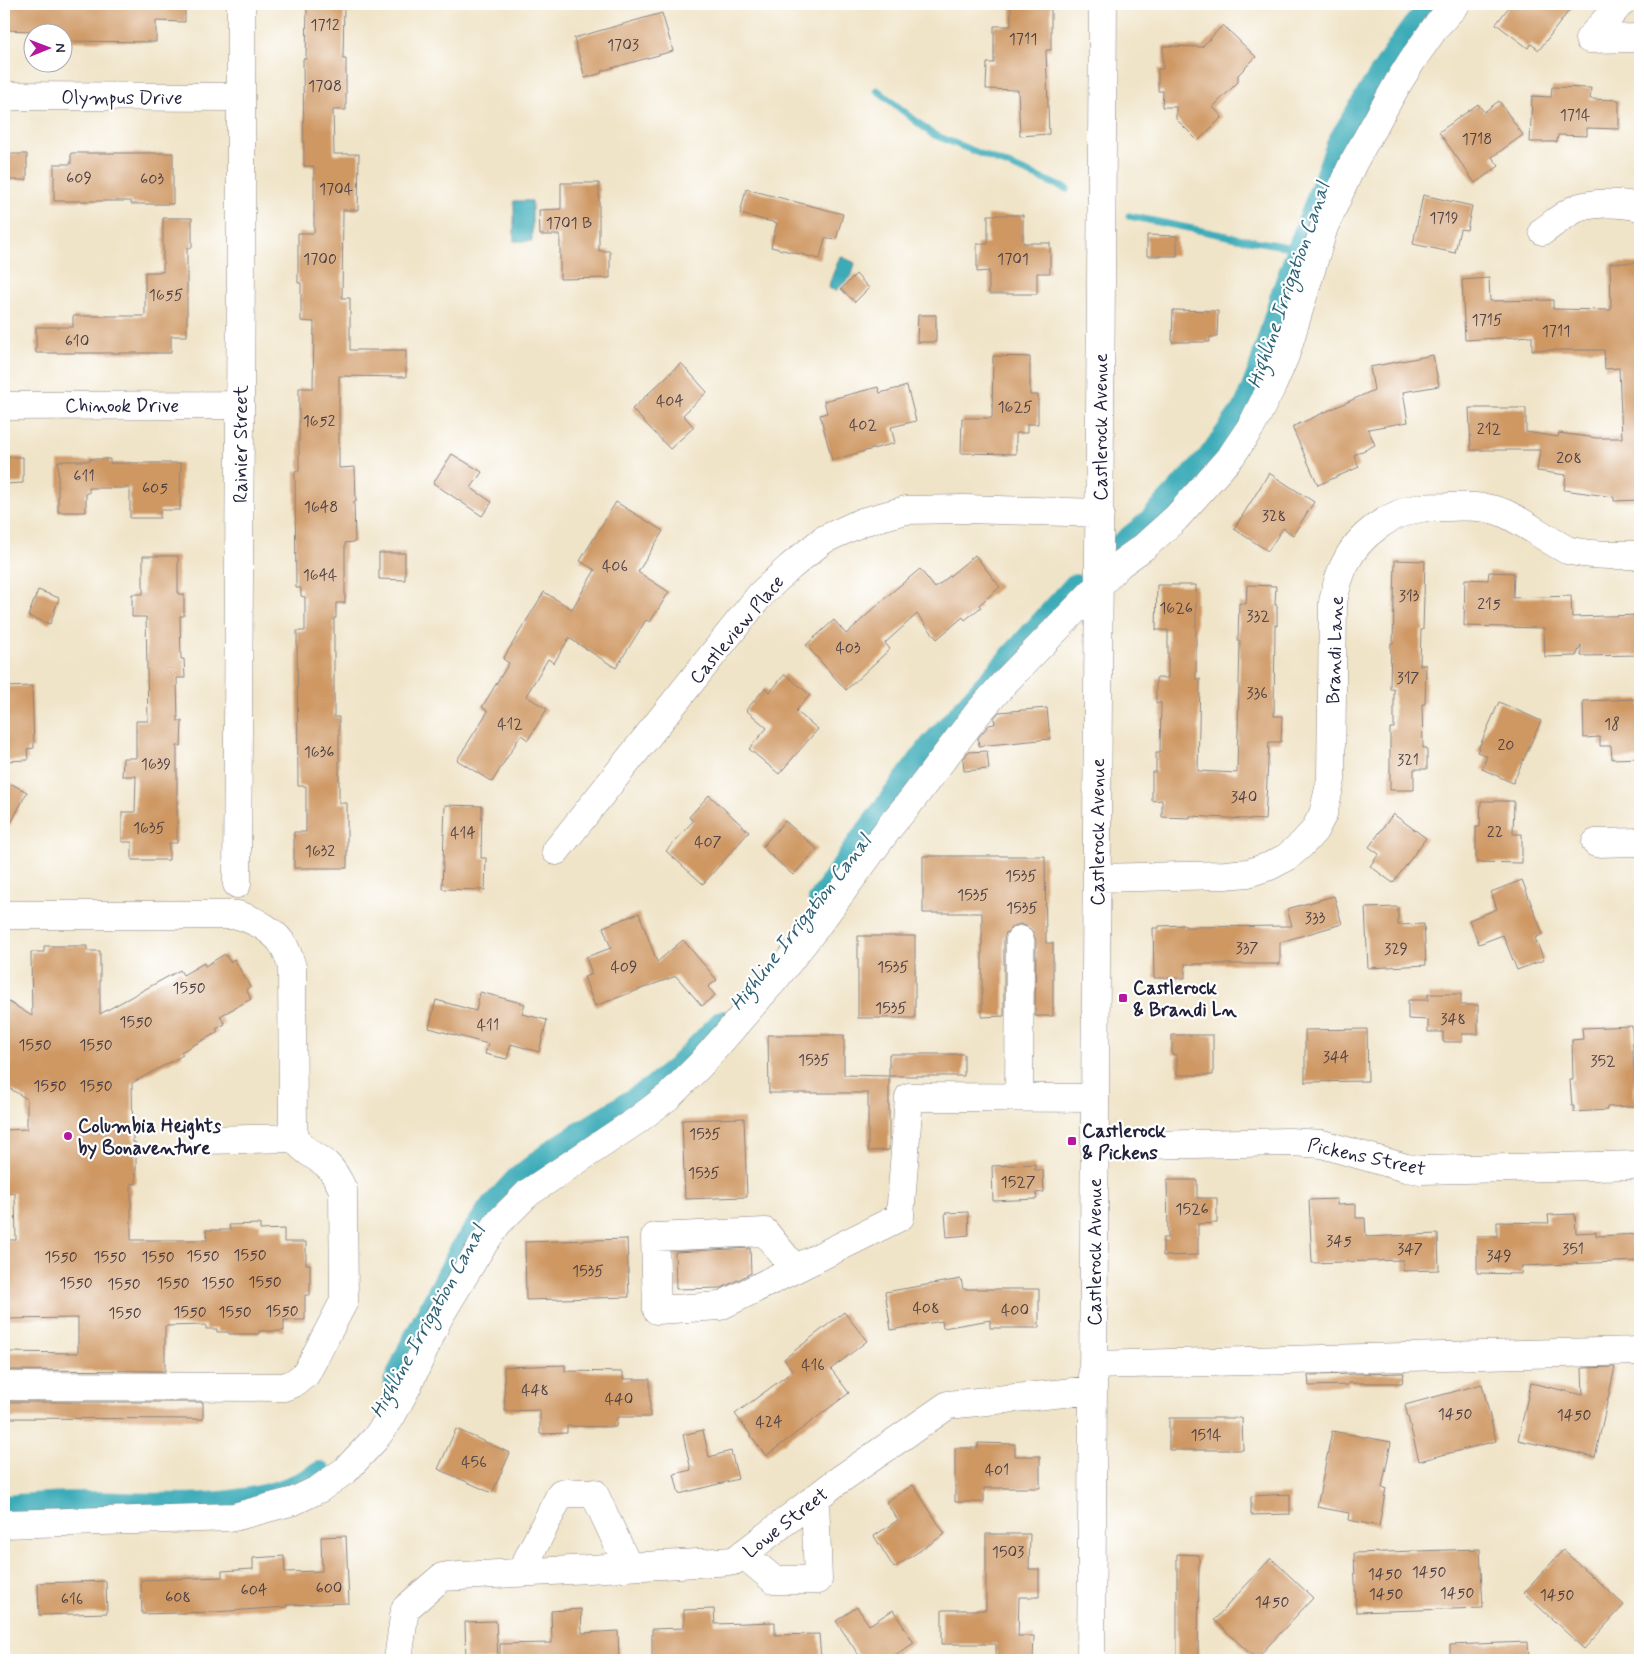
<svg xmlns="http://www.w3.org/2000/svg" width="1644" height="1664" font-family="Mynerve,sans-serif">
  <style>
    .water { fill: #3babb8; stroke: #2e667a }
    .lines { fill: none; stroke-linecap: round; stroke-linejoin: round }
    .stream { stroke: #3babb8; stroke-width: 7 }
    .canal { stroke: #3babb8; stroke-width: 24 }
    .building { fill: #cf9864 }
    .minor-casing { stroke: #898382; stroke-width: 29 }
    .minor { stroke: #fff; stroke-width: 28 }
    .poi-dot { fill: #b5179e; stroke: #fff; stroke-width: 2 }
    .labels { text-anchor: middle; stroke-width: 4.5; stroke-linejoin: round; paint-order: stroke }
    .number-label { font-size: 16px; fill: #4d4045 }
    .street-label { font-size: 19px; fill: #22223b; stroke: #fff }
    .poi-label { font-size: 19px; font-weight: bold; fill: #22223b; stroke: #fff; text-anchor: start }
    .water-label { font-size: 20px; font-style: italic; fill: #2d6073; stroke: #fff }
  </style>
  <rect width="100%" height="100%" fill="#fff"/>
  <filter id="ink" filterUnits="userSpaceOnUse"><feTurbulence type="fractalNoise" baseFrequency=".02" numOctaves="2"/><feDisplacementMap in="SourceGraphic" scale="10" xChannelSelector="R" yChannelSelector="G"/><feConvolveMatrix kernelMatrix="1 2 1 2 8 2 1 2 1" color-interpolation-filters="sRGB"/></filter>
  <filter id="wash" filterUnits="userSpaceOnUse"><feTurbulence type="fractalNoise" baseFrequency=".0096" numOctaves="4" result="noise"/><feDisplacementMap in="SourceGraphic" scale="20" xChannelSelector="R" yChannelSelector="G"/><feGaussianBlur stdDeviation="1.12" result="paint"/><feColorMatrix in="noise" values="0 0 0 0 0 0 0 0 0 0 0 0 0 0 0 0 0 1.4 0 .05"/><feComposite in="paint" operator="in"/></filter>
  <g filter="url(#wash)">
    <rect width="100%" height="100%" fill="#f0e4c8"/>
    <path class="water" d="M514,201h18v40h-18z
      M840,256l15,7 -3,12 -16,16 -7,-3c0,-7 8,-22 11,-32z"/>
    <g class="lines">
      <path class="stream" d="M877,90l55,44 135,55
        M1129,216l108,22 63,11"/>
      <path class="canal" d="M1118,547l30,-24 60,-64 38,-53 14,-36 22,-75 57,-153 33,-54 23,-35 19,-27 19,-22
        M820,900l38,-56 72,-97 145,-161
        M395,1383l15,-35 50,-96 28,-41 28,-31 38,-30 97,-61 26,-21 45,-46
        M4,1507c25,-2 51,-4 76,-4 76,0 174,13 240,-30"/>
    </g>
    <g id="blocks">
      <path class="building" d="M4,4h181v18l-29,-1v21l-94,-1v-9l-58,-2z
        M307,4h37l-1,55h3v51h-13l1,44h25l-1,56h-15l-1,88h8v52h56v27l-67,-1v92l16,-1 1,35h-2l1,40 -10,1v60h-9v15h-2v99h5v86h8v65h-53v-36h12v-46h-8l-1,-155h8v-34l-4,-1v-8h-5l-1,-117h4v-83h14l1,-66 -13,-1v-38h-3v-50h16v-67h-10l-1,-107h3z
        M1011,4h40v46h-5l3,84 -29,2 -2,-46 -32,-1 1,-26h7v-37h17z
        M1511,4h63l-35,46 -8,-6 -3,4 -32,-24z
        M662,13l11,38 -72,20 1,2 -17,5 -11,-40z
        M1223,25l33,32 -18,18v7l-25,25 9,10 -24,24 -22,-22v-12h-14l1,-16h-5v-22h5v-23l39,1z
        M1552,87l39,1 -1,11 29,1v29l-32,-1v8l-29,-1 -1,7h-27l2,-46 19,1z
        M1499,101l24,34 -31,22 7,9 -24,17 -36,-51 39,-28 6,8z
        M71,153h102v51h-42v-3h-77v-37h17z
        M4,154h23v26h-23z
        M561,183h38v68h11v27l-50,1v-44h-20l-1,-25 22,-1z
        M746,189l97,25 -7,26 -11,-2 -5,21 -49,-12 6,-24 -37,-9z
        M1423,195l49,11 -5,24 -7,-1 -5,24 -42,-9z
        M988,215h35v28h27v30h-13v21h-48v-23l-12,1v-28h11z
        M163,218h29v30h-5v88h-16v17h-135v-26h37v-11h72v-44h18z
        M1147,235l30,1v20h-30z
        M1610,263h30v237l-26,1v-4l-50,-7 2,-15 -29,-4 3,-21h-69l-2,-42h57v24l32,5 1,-4 37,5h26l-3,-70 -14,1 -1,-19h-72v-14l-67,4 -3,-60 27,-2 1,23 63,-1v9l58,1z
        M856,274l13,14 -14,14 -14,-13z
        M1173,310l45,1 -1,26h-7v5h-38z
        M918,315h18v27h-19z
        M1433,355l6,31 -36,6 5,30 -40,7 7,16 -21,10 5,12 -41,18 -26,-58 82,-37 -4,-23z
        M993,356l37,1v38h8v29h-11v9h-11v21l-55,-1 1,-35h30z
        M681,363l26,29 -24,23 11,12 -24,22 -38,-40z
        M907,386l9,35 -25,6 4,16 -63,17 -12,-45 7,-2 -3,-12 54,-14 2,6z
        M452,454l30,18 -11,16 21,14 -10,14 -49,-33z
        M4,457h19v26l-19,1z
        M90,459h20v4h71l-1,47h-20v8h-30v-30h-41v5h-3v19h-28v-51h32z
        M1269,473l45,29 -21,33 -10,-7 -15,23 -34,-22z
        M616,502l47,29 -25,41 31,20 -19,30 -4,-2 -30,48 -47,-30 -15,25 -6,-4 -22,37 21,13 -19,31 -7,-5 -29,47 -35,-22 31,-49 -6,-4 27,-44 -6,-4 41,-67 28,17 23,-39 -15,-9z
        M379,553h26v27l-26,-1z
        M975,555l25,32 -21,18 2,2 -16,13 -2,-3 -26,22 -20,-25 -32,29 5,6 -44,41 -40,-45 28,-25 12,14 46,-42 28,-23 15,19z
        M143,556h35v38h6v22h-4l1,43h3l1,19h-8l1,43h4l-1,25h-4v97h-8v17h-37v-18h-10v-30h13l1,-36h-14l1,-18h13v-37h12l-2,-104h-14v-23h11z
        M1395,560l30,1 -2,69h-2l-1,35h6l-1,39h-3l1,44h4v21h-13v21h-24v-62h4v-39h-4l1,-46h2z
        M1489,572l25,1 -1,25 58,-2 1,21 68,-2v40l-59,1v-11l-5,11 -31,1 -1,-29 -80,-2 1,-47 23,1z
        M1157,585h39v94h4l-2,92 39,2 3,-132h-2l1,-38 7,1 1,-19 29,1 -1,19h2v21l-2,-1 -1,91h8l-1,26h-12l-4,78 -75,-4v2l-28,-1v-17l-10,1v-29h4v-19h4l1,-50h-5v-25h12v-48h-12z
        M38,590l21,8 -9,26 -22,-8z
        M785,674l25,21 -14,16 22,18 -39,45 -30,-25 18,-21 -21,-18 19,-22 5,4z
        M32,686l2,62 -7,1 1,11 -24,1v-74z
        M1640,699v59l-28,1 -1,-13h-11v-9l-16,1 -1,-37z
        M1499,702l42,19 -28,62 -31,-14 5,-13 -10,-4z
        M1047,708l3,31 -71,7 -1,-8 11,-13 6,-1 -1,-6 5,-6z
        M987,751l2,18 -25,2 -1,-12 5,-7z
        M4,780l23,12 -23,45z
        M709,795l40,37 -46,52 -37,-33 27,-30 -4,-4z
        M1481,801h33l-1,33h9v29l-46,-1v-35h4z
        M445,805l37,1 -1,52h5l-1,32 -43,-1z
        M1393,814l33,24 -33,45 -23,-17 9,-12 -10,-7z
        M785,821l32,28 -24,26 -31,-28z
        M923,856h122l1,87h7v73h-18l1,-76 -3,-8 -5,-5 -8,-3 -8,3 -6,6 -2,6v77l-22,1v-104h-59z
        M1522,880l21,54 -8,4 9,22 -27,10 -14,-35 -24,9 -10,-24 28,-11 -6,-17z
        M1334,896l8,28 -62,18v22h-95v14h-31l-1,-50h6v-2l26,-1v2l107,-1 -5,-17z
        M1398,907v18l26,-1 2,41 -58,3 -3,-60z
        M639,913l18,49 26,-22 34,40 -9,7 7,8 -13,11 -26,-30 -81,30 -11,-29 8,-3 -6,-17 25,-9 -8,-21z
        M858,936h57v82h-57z
        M44,946h43v5h13v63l80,-44 3,5 21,-12 1,3 20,-12 5,8 4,-3 16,28 -4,2 5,10 -31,17 5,8 -9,5 2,3 -37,20 2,3 -51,28 1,59 3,1v41l-5,-1v57h76l-1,-10h24l-1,-5 31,-1v6l24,-1v13h22v22h4v31h-5v25h-21v11h-25v3h-30v-2h-12v-3h-11v-4l-41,1v45l-161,-1v-18l74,1v-35l-74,1v-79h12l-1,-47 -11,1v-64l23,-1v-30l-23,-14v-86l28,17 -1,-64h13z
        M480,992l45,12 -3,10 25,6 -8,32 -28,-8 -4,15 -22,-5 3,-10 -59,-16 7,-28 40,11z
        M1428,994h33v11h17v29h-16v8h-19v-10h-15v-12l-20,-1v-19h20z
        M1632,1026l3,80 -28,1v3l-33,2v-6h-2l-2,-26h3l-1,-40 11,-1 -1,-11z
        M1367,1029l1,52 -63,1v-52z
        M768,1035h76v40l45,1v74l-21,1v-58h-99z
        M1172,1035h41v40h-36v-20l-5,-1z
        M889,1054h75v22h-75z
        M744,1118l3,79 -62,2 -3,-79z
        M1035,1164v6h8l1,22 -8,1 1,6 -44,2 -1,-35z
        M1167,1180h30v18h20v25l-19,1v31l-35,1v-18h5z
        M1337,1199v6l19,-1v14h9l1,19 72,-3 1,36 -36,1v-11l-91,3 -3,-63z
        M968,1212l1,23 -22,2 -2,-24z
        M1575,1214l1,19 20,-1v4l44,-2v27l-118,5 -1,8 -44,-1v-37h20v-14l52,1 -1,-8z
        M627,1239l2,58 -103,3 -1,-58z
        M750,1248l1,25 -29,15 -46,1 -1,-37z
        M961,1279l2,10h76v39h-49v-8l-47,8 -1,-7 -51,9 -6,-38z
        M844,1312l23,29 -36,28 18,24 -83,63 -31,-42 58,-43 -9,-12z
        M565,1365v6l58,1v7h27v38h-33l-1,10 -49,-1v7l-27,1v-24l-35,1 -1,-44z
        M1615,1367l-20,90 -77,-17 13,-57 52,12 -1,-27z
        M1404,1373l-2,10h-54v2l-39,1 -1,-11z
        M1482,1384l14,57 -77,20 -14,-56z
        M4,1402h199v17l-199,-1z
        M1169,1418h73l1,32h-74z
        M456,1429l54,24 -18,40 -54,-24z
        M703,1430l6,27 22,-6 7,28 -59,15 -5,-20 17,-4 -8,-35z
        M1332,1431l59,11 -9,46h4l-7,38 -31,-6 1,-7 -32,-6z
        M978,1443l37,1v12h25v32h-56v14h-29v-54h23z
        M913,1485l32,49 -51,34 -20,-32 24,-16 -12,-18z
        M1290,1494v20l-39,1v-19z
        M986,1534h44l-1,35h10v28h-20l-1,39h16l-1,24h-37v-16h-54v-34h44z
        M346,1536l3,67 -63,2 1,2 -73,5 -72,2 -1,-34 81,-3v-6l31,-2v-11l31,-2 1,16 37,-1 -1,-34z
        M1480,1549l3,59 -127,4 -2,-59z
        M1563,1550l61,55 -40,44 -60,-56z
        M1177,1554l22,1 -1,105h-21z
        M1271,1558l42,40 -57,61 -42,-39z
        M106,1581l1,32 -68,2 -1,-32z
        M857,1607l12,18 24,-15 21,33 -27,17h-25l-26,-39z
        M581,1609l1,24 36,-2 1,29h-119v-16l52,-1 -1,-32z
        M714,1609l1,15 60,-2v13l44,-1 2,26h-169v-31l32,-1v-18z
        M496,1621l2,39h-32l-1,-38z
        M1528,1642l1,18h-79v-15z"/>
    </g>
  </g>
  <g filter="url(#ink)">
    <use href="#blocks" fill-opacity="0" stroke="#898382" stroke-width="1"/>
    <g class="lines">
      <g class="minor-casing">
        <path id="minor" d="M1620,4l-31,35 51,-1
          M4,96l236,1
          M1543,231c10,-7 27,-21 37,-24 19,-5 42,-4 60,0
          M4,406l236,-1
          M1596,843l44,-1
          M556,851l205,-257 29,-27 33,-27 39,-18 44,-12 58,-1 136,4
          M1097,878l128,-3 23,-2 22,-7 17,-9 14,-12 13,-14 9,-17 8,-34 2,-178c3,-14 6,-28 13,-40 13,-27 45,-50 75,-54 9,-1 18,-1 27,-1 18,-1 39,-1 56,6 22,10 42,26 63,37 24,6 49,5 73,5
          M237,884l4,-621v-259
          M4,915h234c17,5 39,17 47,33 3,6 5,13 7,19l1,161c4,22 17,23 33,36 8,7 13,17 17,26l1,111 -38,73 -12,9 -10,4 -280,-1
          M1019,1097l1,-157
          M204,1140l91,-2
          M1095,1146l195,-4 32,2 84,24 15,2 219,-5
          M795,1269l-30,-37 -110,5 2,73 63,-4 180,-89 9,-120 186,1
          M1093,1365l547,-14
          M4,1524l230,-7 60,-16 25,-12 27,-19 29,-31 16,-22 17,-32 31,-68 41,-68 18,-26 30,-30 108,-72 33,-25 31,-31 75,-86 41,-52 75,-102 20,-24 66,-87 27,-31 116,-119 25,-18 31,-28 56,-63 20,-30 21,-41 12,-28 39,-129 29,-64 45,-80 15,-24 24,-34 19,-21
          M743,1554l31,26h44l-3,-82
          M521,1572l40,-79h33l34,73
          M398,1660l7,-51 37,-32 292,-16 101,-78 113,-78 145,-15
          M1091,1660l12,-1656"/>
      </g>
      <use href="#minor" class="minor"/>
    </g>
  </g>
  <g class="poi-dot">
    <rect x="1118" y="993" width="10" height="10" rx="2.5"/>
    <circle cx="68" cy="1136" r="5"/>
    <rect x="1067" y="1136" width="10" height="10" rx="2.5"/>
  </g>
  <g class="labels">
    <g class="number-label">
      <text x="325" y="30">1712</text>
      <text x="1023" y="44">1711</text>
      <text x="623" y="50">1703</text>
      <text x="325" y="91">1708</text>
      <text x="1575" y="120">1714</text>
      <text x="1477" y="144">1718</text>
      <text x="79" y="183">609</text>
      <text x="152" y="184">603</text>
      <text x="336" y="194">1704</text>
      <text x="1444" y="223">1719</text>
      <text x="569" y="228">1701 B</text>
      <text x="320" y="264">1700</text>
      <text x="1013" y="264">1701</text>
      <text x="166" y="300">1655</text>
      <text x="1487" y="325">1715</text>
      <text x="1556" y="336">1711</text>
      <text x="77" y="346">610</text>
      <text x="670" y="406">404</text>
      <text x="1015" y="412">1625</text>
      <text x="319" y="426">1652</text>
      <text x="863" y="430">402</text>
      <text x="1489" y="434">212</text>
      <text x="1569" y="463">208</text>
      <text x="84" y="481">611</text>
      <text x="155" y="493">605</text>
      <text x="321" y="512">1648</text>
      <text x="1274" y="521">328</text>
      <text x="615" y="571">406</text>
      <text x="320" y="580">1644</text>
      <text x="1409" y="601">313</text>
      <text x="1489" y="609">215</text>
      <text x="1176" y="613">1626</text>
      <text x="1258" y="621">332</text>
      <text x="848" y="653">403</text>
      <text x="1408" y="683">317</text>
      <text x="1257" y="698">336</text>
      <text x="510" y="729">412</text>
      <text x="1612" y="729">18</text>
      <text x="1506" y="750">20</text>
      <text x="319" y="757">1636</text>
      <text x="1408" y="765">321</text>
      <text x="156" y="769">1639</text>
      <text x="1244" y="802">340</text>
      <text x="149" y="833">1635</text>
      <text x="1495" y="837">22</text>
      <text x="463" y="838">414</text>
      <text x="708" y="847">407</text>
      <text x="320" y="856">1632</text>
      <text x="1021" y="881">1535</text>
      <text x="973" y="900">1535</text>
      <text x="1022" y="913">1535</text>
      <text x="1315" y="923">333</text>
      <text x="1247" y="953">337</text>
      <text x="1396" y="954">329</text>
      <text x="624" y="972">409</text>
      <text x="893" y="972">1535</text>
      <text x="189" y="993">1550</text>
      <text x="891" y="1013">1535</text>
      <text x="1453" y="1024">348</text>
      <text x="136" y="1027">1550</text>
      <text x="488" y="1030">411</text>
      <text x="35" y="1050">1550</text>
      <text x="96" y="1050">1550</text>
      <text x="1336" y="1062">344</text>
      <text x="814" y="1065">1535</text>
      <text x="1603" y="1066">352</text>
      <text x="50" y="1091">1550</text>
      <text x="96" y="1091">1550</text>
      <text x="705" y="1139">1535</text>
      <text x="704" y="1178">1535</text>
      <text x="1018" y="1187">1527</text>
      <text x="1192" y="1214">1526</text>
      <text x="1339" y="1246">345</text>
      <text x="1410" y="1254">347</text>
      <text x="1573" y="1254">351</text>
      <text x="250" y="1260">1550</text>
      <text x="203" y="1261">1550</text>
      <text x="1499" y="1261">349</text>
      <text x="61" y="1262">1550</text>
      <text x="110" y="1262">1550</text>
      <text x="158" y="1262">1550</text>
      <text x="588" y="1276">1535</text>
      <text x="265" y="1287">1550</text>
      <text x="76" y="1288">1550</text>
      <text x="173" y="1288">1550</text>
      <text x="218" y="1288">1550</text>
      <text x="124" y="1289">1550</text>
      <text x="926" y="1313">408</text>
      <text x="1015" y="1315">400</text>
      <text x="282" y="1316">1550</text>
      <text x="190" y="1317">1550</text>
      <text x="235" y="1317">1550</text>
      <text x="125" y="1318">1550</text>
      <text x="813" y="1370">416</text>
      <text x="535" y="1395">448</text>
      <text x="619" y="1404">440</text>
      <text x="1455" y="1419">1450</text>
      <text x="1574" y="1420">1450</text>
      <text x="769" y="1427">424</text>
      <text x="1206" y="1440">1514</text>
      <text x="474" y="1467">456</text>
      <text x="997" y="1475">401</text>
      <text x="1008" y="1557">1503</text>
      <text x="1429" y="1577">1450</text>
      <text x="1385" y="1579">1450</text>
      <text x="329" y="1593">600</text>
      <text x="254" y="1595">604</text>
      <text x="1457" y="1598">1450</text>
      <text x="1386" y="1599">1450</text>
      <text x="1557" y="1600">1450</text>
      <text x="178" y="1602">608</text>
      <text x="72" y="1604">616</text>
      <text x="1272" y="1607">1450</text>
    </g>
    <g class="street-label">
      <text x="122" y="104">Olympus Drive</text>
      <text x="122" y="412">Chinook Drive</text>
      <text transform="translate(1100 427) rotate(-90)" y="7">Castlerock Avenue</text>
      <text transform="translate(240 444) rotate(-90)" y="7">Rainier Street</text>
      <text transform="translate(736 629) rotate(-50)" y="7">Castleview Place</text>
      <text transform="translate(1334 650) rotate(-88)" y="7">Brandi Lane</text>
      <text transform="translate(1097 832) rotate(-90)" y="7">Castlerock Avenue</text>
      <text transform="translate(1367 1156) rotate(12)" y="7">Pickens Street</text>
      <text transform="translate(1094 1252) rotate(-90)" y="7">Castlerock Avenue</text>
      <text transform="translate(785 1522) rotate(-38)" y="7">Lowe Street</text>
    </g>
    <g class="poi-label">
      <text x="1133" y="994">Castlerock<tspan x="1133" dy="22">&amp; Brandi Ln</tspan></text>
      <text x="78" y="1132">Columbia Heights<tspan x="78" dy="22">by Bonaventure</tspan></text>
      <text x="1082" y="1137">Castlerock<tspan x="1082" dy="22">&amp; Pickens</tspan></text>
    </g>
    <g class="water-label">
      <text transform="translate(1288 285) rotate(-71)" y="7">Highline Irrigation Canal</text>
      <text transform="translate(800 922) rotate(-52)" y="7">Highline Irrigation Canal</text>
      <text transform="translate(427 1321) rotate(-61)" y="7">Highline Irrigation Canal</text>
    </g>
  </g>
  <rect width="1644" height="1664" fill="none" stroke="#fff" stroke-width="20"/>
  <g transform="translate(48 48) rotate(89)"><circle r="24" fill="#ffffff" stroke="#a7a7b1"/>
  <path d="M0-4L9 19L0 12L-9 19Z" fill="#b5179e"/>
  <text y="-8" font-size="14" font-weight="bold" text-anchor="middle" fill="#22223b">N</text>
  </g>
</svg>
